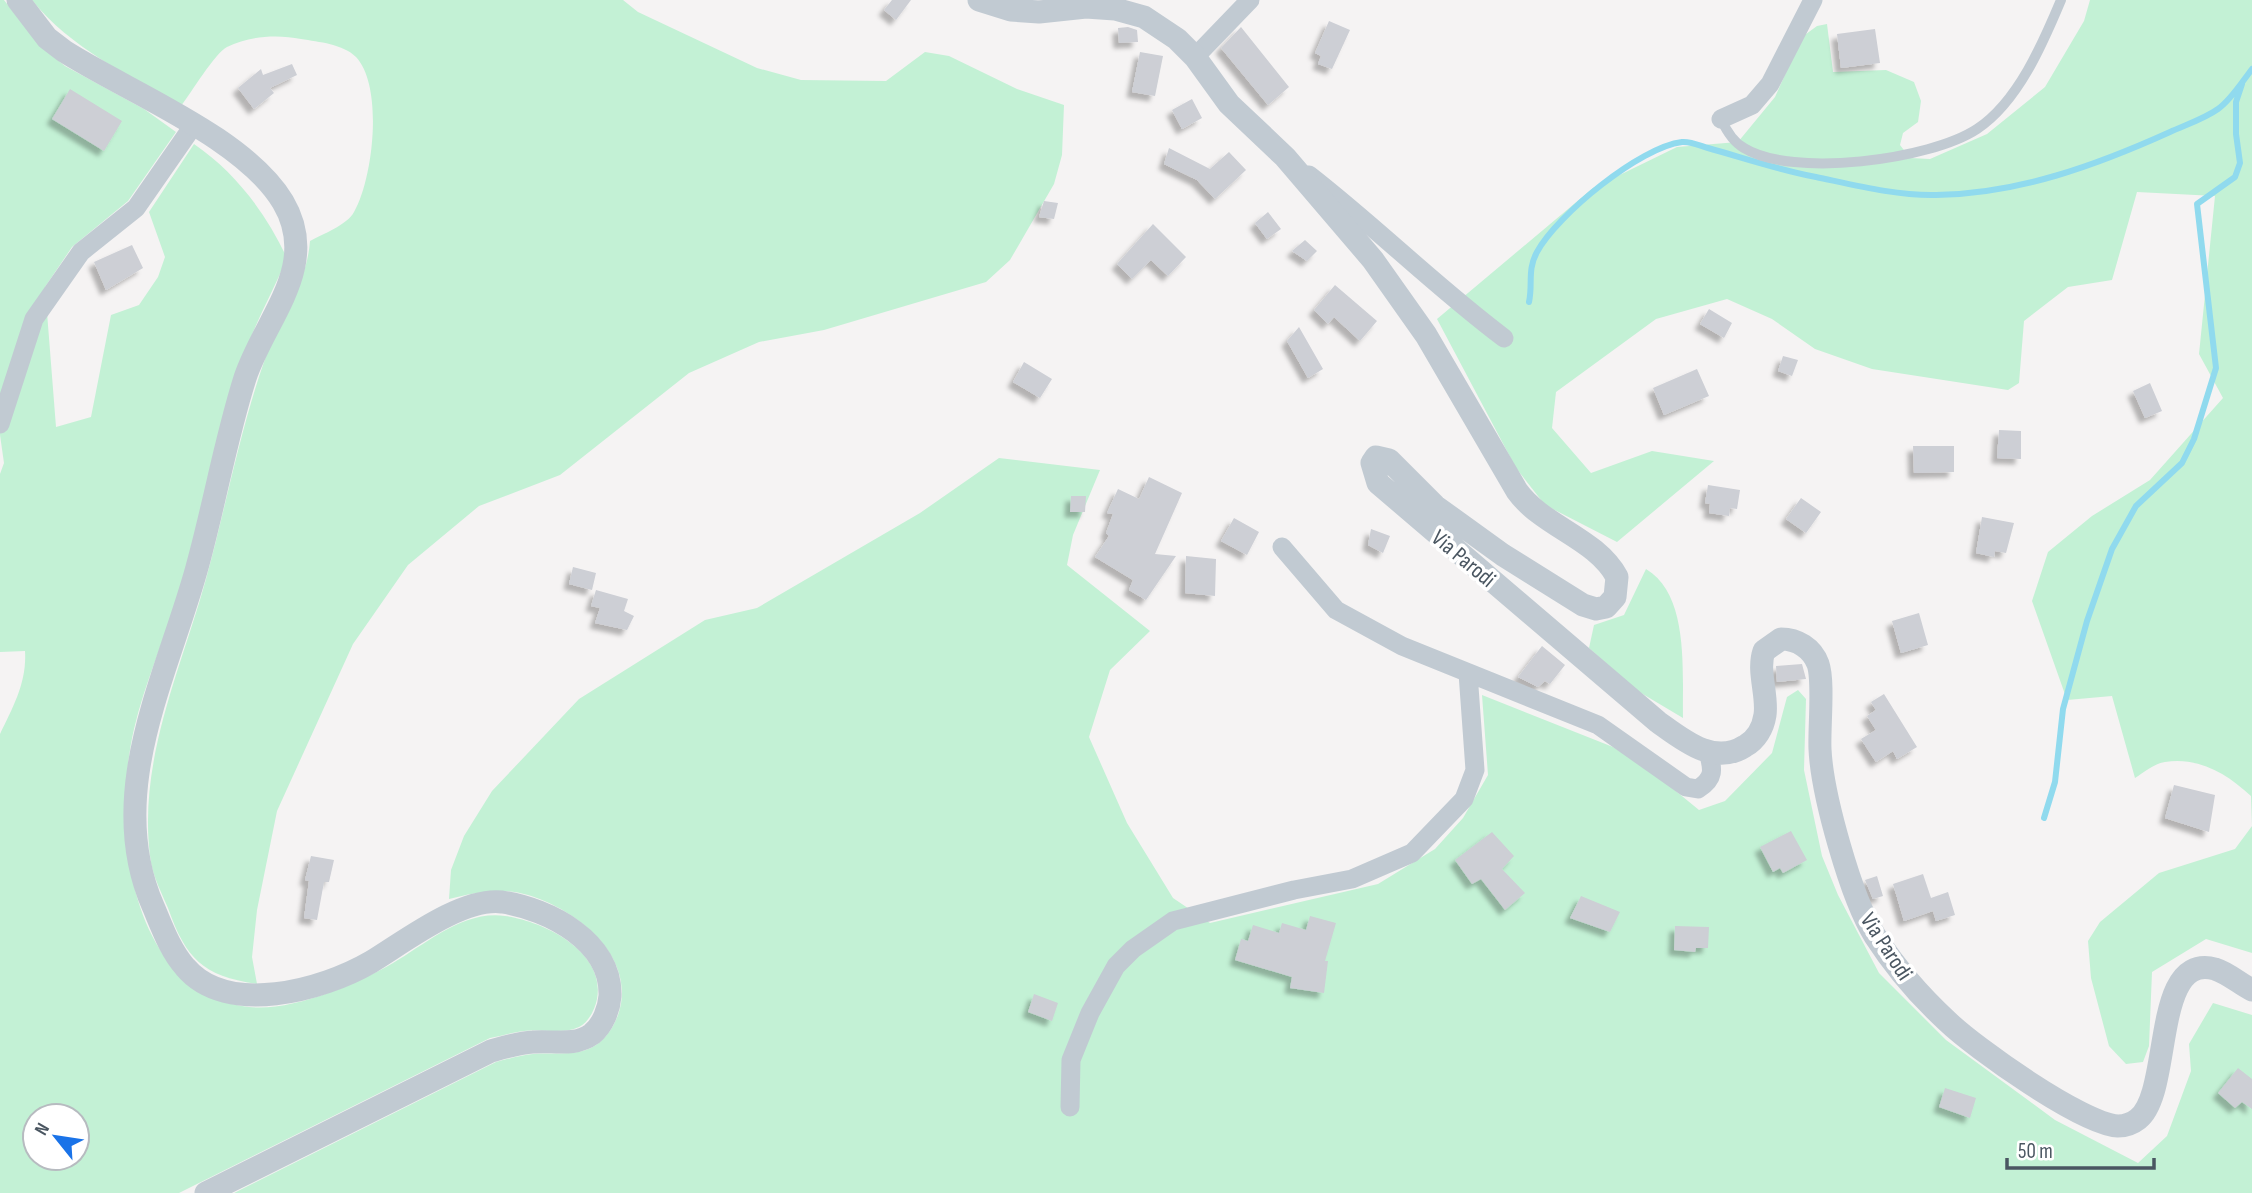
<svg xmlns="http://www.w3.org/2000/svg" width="2252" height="1193" font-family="'Sofia Sans Condensed',sans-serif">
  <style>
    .green { fill: #c3f1d5; fill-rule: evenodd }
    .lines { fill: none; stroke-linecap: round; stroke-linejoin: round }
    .stream { stroke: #90daee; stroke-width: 6 }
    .building { fill: #cdcfd5; filter: url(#shadow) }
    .service { stroke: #c1cad2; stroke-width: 10 }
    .minor { stroke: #c1cad2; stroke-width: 19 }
    .tertiary { stroke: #c1cad2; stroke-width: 23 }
    .labels { text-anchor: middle; stroke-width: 7; stroke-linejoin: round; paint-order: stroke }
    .street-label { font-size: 23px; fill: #4a5661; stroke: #fff }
  </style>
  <defs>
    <filter id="shadow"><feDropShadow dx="-5.5" dy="5.5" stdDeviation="2" flood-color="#0004"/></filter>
  </defs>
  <rect width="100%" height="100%" fill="#f5f3f3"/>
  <path class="green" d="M0,0h4l35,45 26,21 79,43 32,23 -48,69 -56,46 -27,40 11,140 35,-10 20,-102 28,-10 19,-28 7,-20 -16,-45 45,-68c41,28 72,69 93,114 -14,34 -33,66 -44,101 -26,76 -41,156 -64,233 -14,46 -34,90 -45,137 -22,96 -7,263 115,278 42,5 108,-23 144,-44 33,-19 70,-53 112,-47 38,5 101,35 92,83 -2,10 -8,23 -18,28 -17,8 -38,1 -55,4 -11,1 -23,5 -34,7l-311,155h-179v-459c13,-27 27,-52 25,-83l-25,1v-178l4,-11 -4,-28zM35,1116h42v42h-42z
    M32,0h591l15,12 119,56 44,12 85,1 39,-29 24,4 68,33 47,16 -2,50 -8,29 -44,76 -24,22 -162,48 -65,12 -70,31 -129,102 -81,31 -71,59 -55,79 -76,167 -20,99 -5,47 5,27c-54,-8 -71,-25 -89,-76 -6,-14 -14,-30 -17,-45 -15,-99 29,-190 55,-284 20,-73 34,-149 59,-220 14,-40 42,-75 45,-118 13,-7 37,-16 44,-29 19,-33 30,-125 2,-155 -13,-13 -37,-15 -55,-18 -24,-5 -52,-3 -74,8 -12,6 -36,46 -46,59 -52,-31 -111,-58 -149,-106z
    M2090,0h162v953l-46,-14 -54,33 -3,74 -6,16 -17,2 -17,-18 -18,-68 -3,-37 12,-19 59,-49 76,-24 17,-23 -1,-30c-24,-22 -51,-39 -86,-34 -10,1 -22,11 -30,16l-23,-82 -45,4 -35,-99 16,-49 44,-36 58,-36 73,-82 -24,-44 16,-158 -78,-4 -25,88 -44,7 -44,34 -5,62 -11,7 -136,-21 -57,-20 -43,-30 -45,-20 -71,20 -100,73 -4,36 39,45 61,-22 62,10 -97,81 -72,-37 -29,-37 -79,-149 156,-131 84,-41 61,-5 37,-45 27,-60 15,-11 10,-2 6,48 53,-2 28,12 7,19 -3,21 -15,11 -3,12 10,13 20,1 57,-25 58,-47 39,-66z
    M999,458l101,12 -27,65 -6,30 83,66 -40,39 -21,67 38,86 46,75 37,25 168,-39 57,-35 28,-31 25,-43 -6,-80 131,52 42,27 44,36 26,-9 47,-48 15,-56 11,-7 8,9 -2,71 18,86 16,39 41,78 67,67 109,80 83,43 29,-27 24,-65 -2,-27 24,-41 39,12v178h-2018l262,-131c12,-3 25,-7 37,-8 20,-2 45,3 63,-9 10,-6 18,-19 22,-30 20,-57 -40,-105 -90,-120 -27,-8 -52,-3 -79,4l2,-29 13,-34 28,-45 87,-92 126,-79 52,-12 163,-95z
    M1646,569c44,26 36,104 37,149l-47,-28 -47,-42 5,-23 30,-10z"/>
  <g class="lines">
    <path class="stream" d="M1529,302c4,-18 -2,-32 8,-50 20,-37 103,-105 145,-110 8,-1 19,4 26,6 36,10 71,22 108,29 38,8 81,19 120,18 82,-1 161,-30 234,-63 15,-7 34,-13 48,-23 13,-9 24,-27 34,-40
      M2044,818l11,-36 8,-73 24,-88 25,-72 24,-43 46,-43 12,-24 22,-71 -19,-164 38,-27 5,-14 -4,-29v-32l6,-18"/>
  </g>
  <path class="building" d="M892,0h19l-15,20 -12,-10z
    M1329,21l21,9 -18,39 -14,-5 3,-8 -6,-3z
    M1128,27l9,3 1,12 -19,1 -1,-15z
    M1241,27l48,60 -21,18 -47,-57z
    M1875,29l5,34 -39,5 -4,-34z
    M1140,52l23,4 -8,40 -23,-4z
    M292,64l5,11 -27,13 4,5 -20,16 -16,-21 23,-19 2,6z
    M70,89l52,32 -18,30 -52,-32z
    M1192,99l10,19 -20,11 -10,-19z
    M1169,148l41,21 19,-17 17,18 -31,29 -18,-19 -33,-16z
    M1044,201l14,2 -4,16 -15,-2z
    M1268,212l13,17 -14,10 -12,-16z
    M1153,224l33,33 -18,19 -17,-16 -19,19 -15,-15z
    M1305,240l12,11 -10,10 -15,-10z
    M132,245l11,23 -37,22 -12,-28z
    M1335,285l42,36 -17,20 -26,-24 -6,7 -14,-14z
    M1709,309l23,14 -8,15 -24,-14z
    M1299,327l24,42 -15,9 -21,-37z
    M1783,356l15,4 -6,16 -14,-5z
    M1024,362l28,17 -12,19 -27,-16z
    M1697,369l12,27 -45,19 -11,-27z
    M2150,383l12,28 -17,7 -12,-27z
    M1999,430l22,1v28l-24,-1z
    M1913,446h41v26l-40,1z
    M1149,477l33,16 -27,61 21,2 -30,44 -17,-10 4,-10 -38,-23 14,-21 -3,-3 7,-19 -6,-1 11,-24 21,10z
    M1708,485l32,5 -3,19 -7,-1 -1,8 -20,-3 1,-9 -5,-1z
    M1071,496h15l-1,16h-15z
    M1801,498l20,14 -15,21 -20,-14z
    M1982,517l32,6 -8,30 -11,-2 -1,6 -18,-4z
    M1234,518l25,14 -12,23 -26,-14z
    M1371,529l19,7 -7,17 -15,-8z
    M1186,556l30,3 -1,37 -30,-3z
    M573,567l23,6 -4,17 -23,-6z
    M596,590l32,9 -4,12 10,5 -7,14 -32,-7 5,-15 -9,-2z
    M1919,613l9,32 -27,8 -9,-32z
    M1542,646l23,19 -15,19 -5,-3 -7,6 -20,-10z
    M1802,664l4,15 -29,3 -1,-16z
    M1884,694l33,53 -20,12 -4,-8 -17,11 -15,-23 15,-9 -9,-14 9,-6 -5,-8z
    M2174,785l41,10 -6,37 -44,-14z
    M1791,831l16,29 -24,13 -3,-5 -7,4 -13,-25z
    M1492,832l22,24 -12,13 23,24 -20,17 -24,-31 -9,5 -17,-24z
    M311,856l23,4 -5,22h-5l-7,38 -13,-2 5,-37 -4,-1z
    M1923,874l8,24 17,-6 7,23 -19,6 -3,-10 -29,10 -11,-37z
    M1877,876l6,20 -10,3 -8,-19z
    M1581,896l39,16 -10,20 -40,-14z
    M1310,916l26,7 -11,38h3l-4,32 -34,-5 2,-11 -57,-17 6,-21 7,2 5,-16 26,8 3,-10 24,7z
    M1675,926l34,1 -1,21h-12l-1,4 -21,-2z
    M1034,994l24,9 -6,18 -24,-9z
    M2238,1068l14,11v30l-10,-7 -7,6 -17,-15z
    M1945,1088l31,10 -6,20 -31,-11z"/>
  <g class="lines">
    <path class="service" d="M1721,119c5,11 12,23 23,29 48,30 186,12 233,-19 41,-27 66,-86 84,-129"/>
    <path class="minor" d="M1195,57l55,-57
      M1721,119l31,-14 18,-21 43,-84
      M1309,175c67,52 127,112 195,163
      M0,424l34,-105 47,-67 55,-44 57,-82
      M1282,547l54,63 66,36 196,79 88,62 12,2c17,-11 15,-19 10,-38
      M1070,1107l1,-47 19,-47 26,-47 17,-17 40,-28 121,-31 58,-11 60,-26 52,-54 11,-29 -7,-97"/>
    <path class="tertiary" d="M18,0l29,38 17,13c64,41 180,86 219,151 38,64 -18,116 -38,176 -20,63 -31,129 -49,193 -30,107 -92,223 -43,335 9,21 17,44 32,61 42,50 138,23 186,-5 33,-20 91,-65 131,-60 47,7 110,40 108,94 -1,13 -7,29 -18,38 -18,13 -39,6 -59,8 -15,1 -28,5 -42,9l-285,142
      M979,0l32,10 28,2 47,-5 29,2 29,8 33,22 18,18 34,47 56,53 88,103 53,75 91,156c26,36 79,47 100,86l-2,20 -9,10 -10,2 -13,-4 -80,-50 -68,-49 -46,-46 -13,-3 -4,6 6,20 280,239c25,18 56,44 87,24 11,-6 18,-18 20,-31 3,-20 -8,-44 -1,-64l17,-12c16,0 31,9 37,25 6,17 1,64 2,85 2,45 31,149 55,187 20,31 46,61 72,85 28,27 135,103 171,105 7,0 15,-3 20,-7 35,-27 13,-167 77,-150 13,4 25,15 37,21"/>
  </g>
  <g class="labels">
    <g class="street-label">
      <text transform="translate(1464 558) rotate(40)" y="8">Via Parodi</text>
      <text transform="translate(1887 946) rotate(57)" y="8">Via Parodi</text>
    </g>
  </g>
  <g transform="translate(56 1137) rotate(300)"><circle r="33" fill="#ffffff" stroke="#b7bbc0" stroke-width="2"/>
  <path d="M0-5L12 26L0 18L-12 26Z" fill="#1a73e8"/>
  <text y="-10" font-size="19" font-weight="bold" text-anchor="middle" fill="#4a5661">N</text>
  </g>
  <path d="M2007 1158v10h147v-10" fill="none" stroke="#4a5661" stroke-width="3.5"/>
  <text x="2018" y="1158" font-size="21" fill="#4a5661" stroke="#ffffff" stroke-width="5" paint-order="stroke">50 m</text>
</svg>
